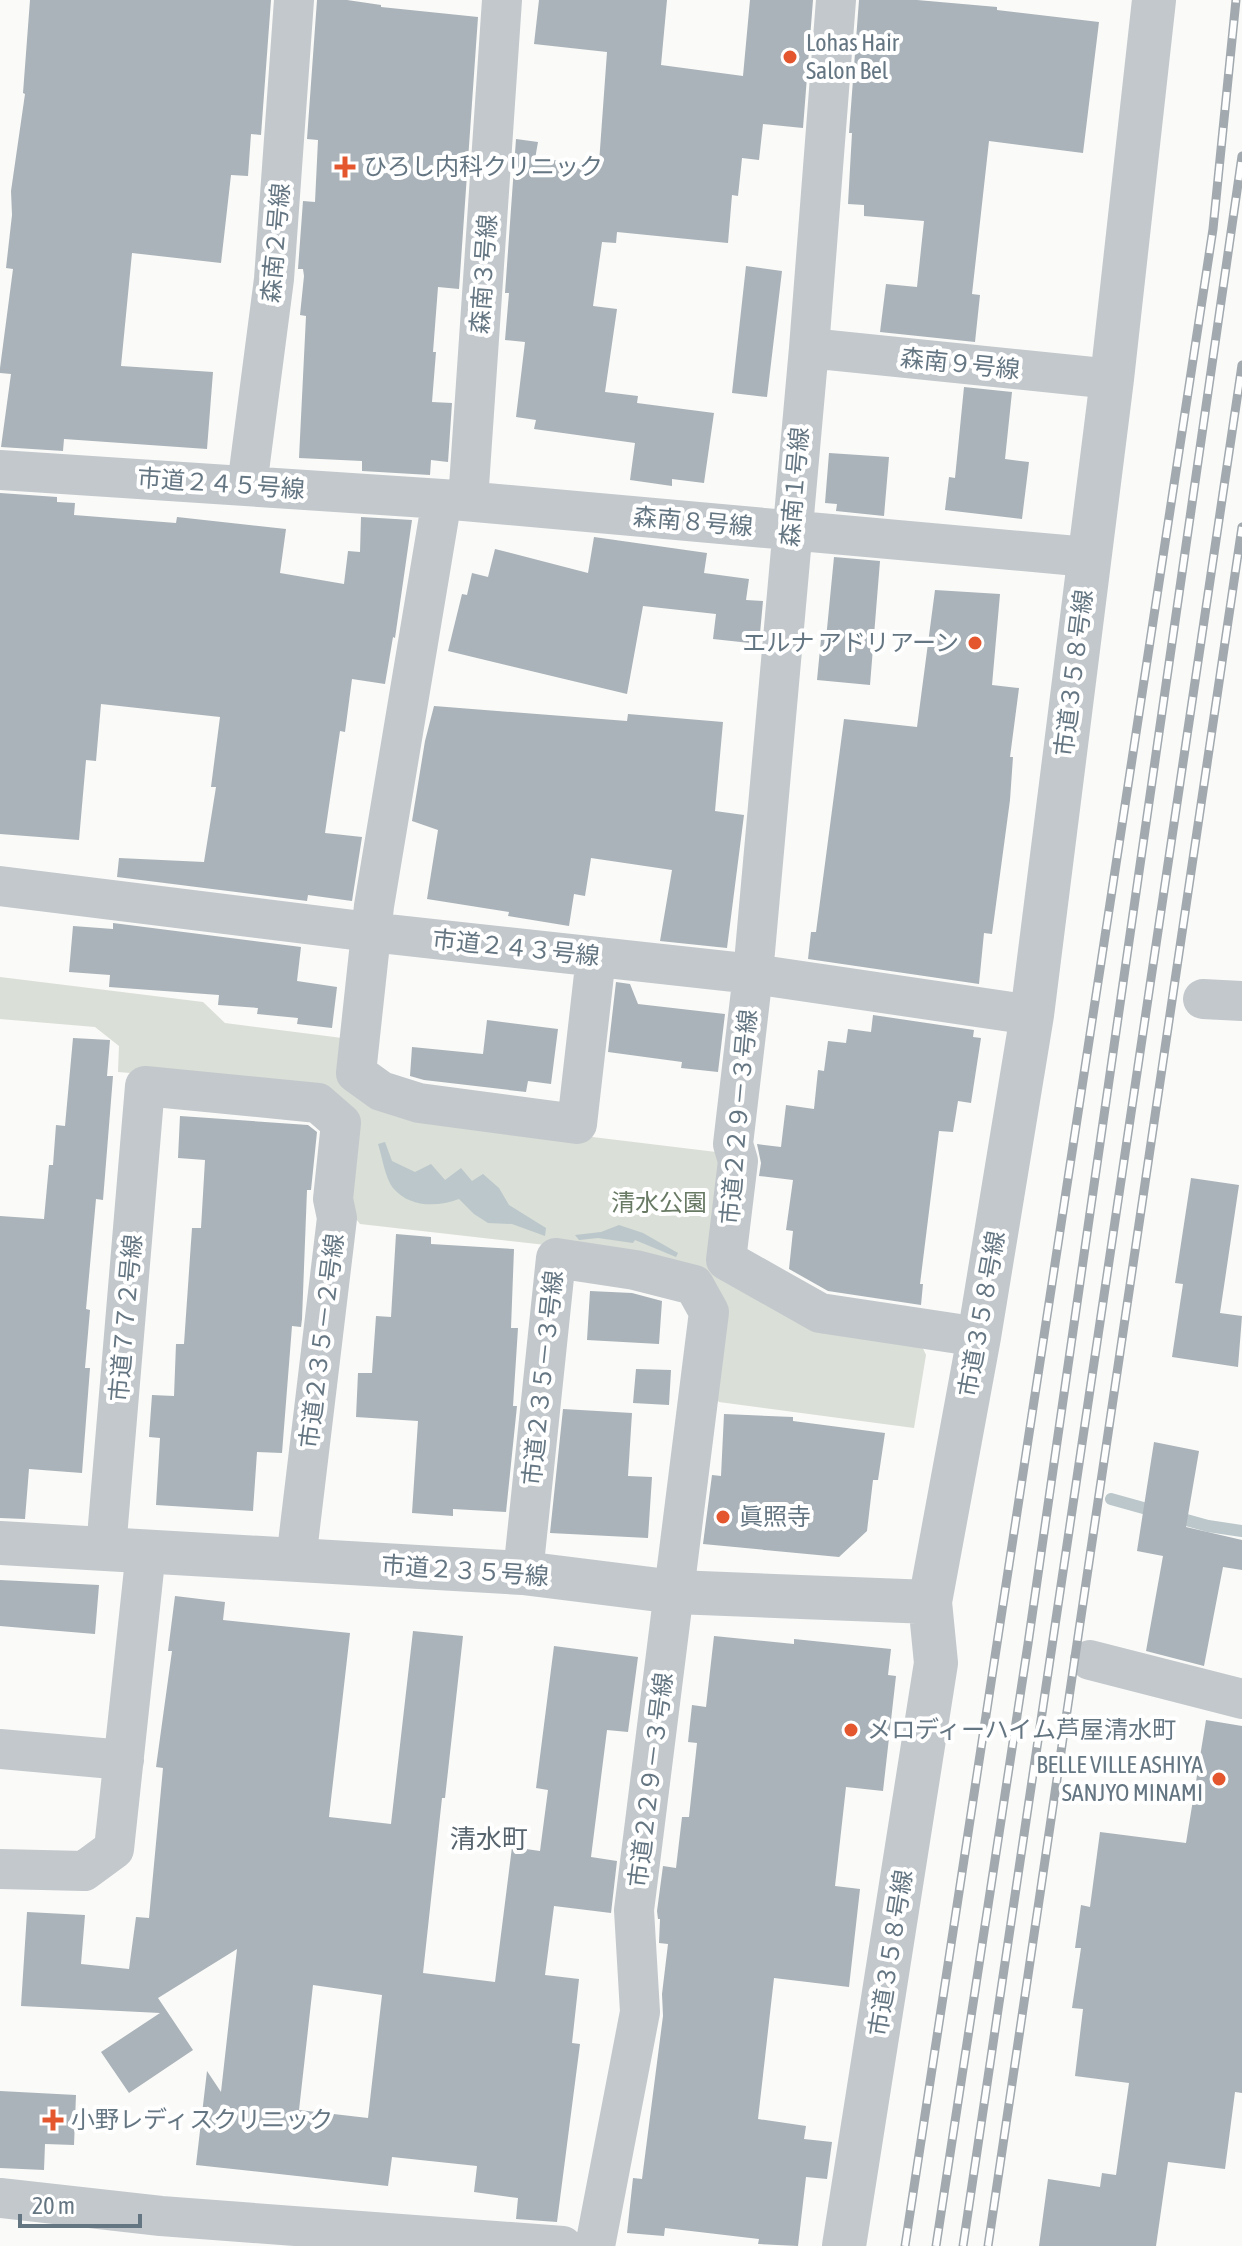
<svg xmlns="http://www.w3.org/2000/svg" width="1242" height="2246" font-family="'Asap Condensed','Noto Sans JP',sans-serif">
  <style>
    .green { fill: #dadfd7 }
    .water { fill: #bbc7cb }
    .lines { fill: none; stroke-linecap: round; stroke-linejoin: round }
    .stream { stroke: #bbc7cb; stroke-width: 12 }
    .building { fill: #aab3b9; fill-rule: evenodd }
    .minor { stroke: #c3c8cc; stroke-width: 40 }
    .tertiary { stroke: #c3c8cc; stroke-width: 44 }
    .rail-casing { stroke: #a2aab0; stroke-width: 9 }
    .rail { stroke: #fff; stroke-width: 6; stroke-dasharray: 18; stroke-linecap: butt }
    .poi-dot { fill: #e4572e; stroke: #fff; stroke-width: 3 }
    .labels { text-anchor: middle; stroke-width: 8; stroke-linejoin: round; paint-order: stroke }
    .poi-label { font-size: 24px; fill: #657683; stroke: #fff; text-anchor: start }
    .street-label { font-size: 24px; fill: #657683; stroke: #fff }
    .park-label { font-size: 24px; fill: #687a64; stroke: #fff }
    .neighbourhood-label { font-size: 26px; fill: #57646e; stroke: #fff }
  </style>
  <rect width="100%" height="100%" fill="#fafaf8"/>
  <path class="green" d="M0,977l203,25 22,21 117,15 -5,41 83,37 296,36 11,11 -13,94 207,87 5,11 -12,73 -195,-26 -11,-13 12,-86 -94,-49 -266,-30 -18,-23 10,-89 -88,-28 -146,-12 1,-26 -24,-19 -95,-8z"/>
  <path class="water" d="M385,1142l7,19 23,11 16,-8 14,16 16,-12 11,13 11,-7 16,14 10,17 37,23 -1,8 -33,-12 -24,-1 -14,-9 -15,-15c-22,8 -49,9 -66,-11 -8,-10 -11,-32 -15,-44z
    M619,1225l24,8 35,20 -2,4 -41,-17 -2,3 -35,-5 -19,2 -4,-5 26,-3z"/>
  <g class="lines">
    <path class="stream" d="M1111,1499l97,27 34,5"/>
  </g>
  <path class="building" d="M30,0h241l-10,135 -10,-1 -3,42 -17,-1 -10,88 -89,-10 -11,113 92,6 -6,77 -143,-10 -1,12 -62,-4 10,-73 -11,-1v-5l13,-99 -7,-1 6,-53 -1,-24 14,-97 -2,-1z
    M317,0h30l34,5v2l97,10 -19,272 -21,-2 -5,65h3l-4,50 20,1 -4,59 -17,-2 -1,15 -68,-4v-10l-63,-3 7,-142 -6,-1 4,-39 -1,-7h-5l5,-68 12,1 3,-62 -11,-1z
    M539,0h128l-6,65 82,11 7,-76h63l-10,128 -40,-4 -4,36 -17,-2 -4,38 -6,-1 -4,48 -111,-11 -1,11 -14,-1 -9,64 24,3 -12,83 33,4 -1,7 77,10 -10,70 -32,-4v7l-42,-6 5,-37 -101,-14 2,-9 -20,-3 9,-75 -20,-2 4,-47h-4l11,-154 22,3 -3,17 64,4 8,-111 -73,-8z
    M859,0h58l80,7v3l102,12 -16,131 -94,-12 -17,153 8,1 -5,47 -95,-10 6,-48 31,3 7,-66 -60,-5v-11l-16,-1 4,-71h-3z
    M746,266l36,5 -15,126 -35,-4z
    M964,387l48,5 -7,67 24,3 -7,57 -77,-9 4,-33 6,1z
    M829,453l60,4 -5,59 -48,-5 1,-7 -12,-1z
    M0,493l57,4v5l18,1 -1,12 102,8 1,-6 109,12 -6,44 64,11 4,-33 12,1 1,-35 51,3 -17,118 -2,-1 -8,47 -33,-5 -7,53 -5,-1 -15,102 37,4 -10,64 -44,-6 -1,6 -190,-24 2,-19 85,4 12,-75h-5l9,-70 -119,-13 -5,57 -10,-1 -7,80 -79,-6z
    M594,537l113,16 -3,20 45,6 -3,21 17,1 -4,43 -46,-5 3,-25 -73,-8 -16,88 -179,-43 14,-57 5,1 5,-22 16,4 7,-28 93,24z
    M834,557l46,4 -10,124 -53,-5 4,-41h5z
    M935,590l65,4 -8,91 27,3 -9,69h3l-3,43 -18,134 -8,-1 -5,51 -171,-25 3,-27h5l28,-213 73,8z
    M434,706l193,15 1,-7 95,8 -8,89 29,4 -17,133 -67,-7 12,-71 -81,-12 -6,38 -11,-2 -5,32 -61,-10 1,-4 -82,-13 11,-69 -26,-9 13,-80z
    M113,923l188,24 -4,34 40,6 -5,41 -35,-4 1,-6 -41,-4 1,-6 -40,-3 1,-10 -110,-8 1,-12 -41,-3 4,-46 40,3z
    M616,982l14,2 8,20 87,10 -7,58 -37,-4 1,-6 -74,-10z
    M873,1015l101,15 -1,7 8,1 -10,65 -13,-2 -5,31 -14,-1 -19,153h3l-2,21 -93,-14 -39,-22 4,-38 -7,-1 7,-50 -34,-4 2,-13 -4,-19 24,3 5,-42 28,4 4,-39 6,1 4,-30 18,2 2,-14 23,3z
    M487,1020l71,9 -7,55 -23,-3 -2,11 -102,-12 -14,-4 2,-29 71,7z
    M73,1038l37,2 -3,36h6l-10,124 -7,-1 -10,110 4,1 -5,58h5l-8,105 -53,-4 -4,50 -25,-1v-302l44,3 5,-54h4l3,-40 9,1z
    M180,1116l128,9 9,7 -6,58h-4l-5,129 -1,8 -9,-1 -10,127 -25,-1 -4,59 -97,-6 4,-67 -11,-1 3,-42 22,1 2,-52h8l8,-116h9l4,-68 -27,-2z
    M1191,1178l48,7 -19,128 22,3 -4,51 -66,-10 11,-73 -8,-1z
    M396,1234l35,3v7l83,5 -3,79h7l-5,78h4l-11,106 -53,-3v7l-41,-3 6,-92 -62,-4 2,-44h14l4,-57 15,1z
    M590,1291l42,2 30,8 -3,43 -72,-4z
    M636,1369l35,1 -2,35 -36,-2z
    M563,1409l69,4 -4,63 24,1 -4,61 -98,-5z
    M724,1414l69,3v4l92,12 -7,47h-5l-6,51 -28,26 -136,-13 9,-69 9,1z
    M1154,1442l45,9 -13,76 56,13v30l-19,-3 -19,99 -58,-15 17,-95 -26,-5z
    M0,1580l99,5 -4,49 -95,-8z
    M175,1596l50,6 -2,18 127,13 -21,184 62,7 22,-193 50,5 -18,162h-3l-19,175 72,9 17,-135 28,4 8,-61 -12,-2 18,-142 84,11 -10,75 -21,-2 -16,127 26,4 -6,52 -57,-7 -9,69 34,4 -7,64 8,1 -23,178 -41,-3 2,-21 -44,-6 3,-26 -85,-9 -4,29 -192,-21 11,-94 14,21 16,-143 -79,49 35,52 -64,43 -28,-41 59,-39 -139,-7 6,-94 58,3 -4,49 48,5 7,-52 13,1 14,-150 -7,-1 16,-116h-4zM313,1985l69,10 -14,123 -69,-8z
    M714,1636l80,8v-5l97,10 -3,26 8,1 -13,115 -37,-4 -11,99 25,3 -11,98 -75,-9 -16,141 48,7 -2,13 28,3 -5,37 -21,-2 -8,69 -40,-2 1,-5 -94,-11 -1,8 -37,-3 6,-55 9,1 21,-163 -1,-22 6,-50 -9,-1 1,-24h-2l-1,-8 6,-45 13,2 6,-51h7l8,-74 -9,-1 4,-37 14,2z
    M1206,1720l36,6v367l-7,-1 -10,77 -57,-7 -12,84h-117l9,-67 52,8 2,-14 14,2 13,-92 -54,-7 8,-67 -11,-1 9,-60h-6l6,-43 9,2 10,-75 86,11z
    M0,2091l76,4 -2,50 -29,-1 -1,26 -44,-2z"/>
  <g class="lines">
    <path class="minor" d="M836,0l-27,348 -56,626 -20,170 5,17 -12,99 94,53 159,24
      M809,348l303,31
      M0,470l442,29 646,58
      M247,486l27,-207 20,-279
      M442,499l-68,407 -18,167 25,18 38,12 158,21 19,-167
      M468,501l34,-501
      M0,886l370,46 383,42 279,41
      M1203,999l39,2
      M106,1549l39,-463 173,17 23,20 -8,76 4,19 -41,342
      M523,1573l33,-315 79,12 59,15 15,27 -75,598 6,102 -45,234
      M1090,1660l152,39
      M0,1749l124,11
      M0,1869l84,2 30,-22 32,-298
      M0,2198l161,18 402,30"/>
    <path class="tertiary" d="M0,1543l523,30 152,19 255,10
      M844,2246l92,-583 -6,-61 49,-265 53,-322 80,-636 42,-379"/>
    <g class="rail-casing">
      <path id="rail" d="M905,2246l308,-2017 23,-229
        M936,2246l92,-602 214,-1488
        M963,2246l279,-1881
        M988,2246l254,-1719"/>
    </g>
    <use href="#rail" class="rail"/>
  </g>
  <g class="poi-dot">
    <circle cx="790" cy="57" r="8"/>
    <path d="M341 155h8v8h8v8h-8v8h-8v-8h-8v-8h8z"/>
    <circle cx="975" cy="643" r="8"/>
    <circle cx="723" cy="1517" r="8"/>
    <circle cx="851" cy="1730" r="8"/>
    <circle cx="1219" cy="1779" r="8"/>
    <path d="M49 2108h8v8h8v8h-8v8h-8v-8h-8v-8h8z"/>
  </g>
  <g class="labels">
    <g class="poi-label">
      <text x="806" y="51">Lohas Hair<tspan x="806" dy="28">Salon Bel</tspan></text>
      <text x="363" y="175">ひろし内科クリニック</text>
      <text x="959" y="651" text-anchor="end">エルナ アドリアーン</text>
      <text x="739" y="1525">眞照寺</text>
      <text x="867" y="1738">メロディーハイム芦屋清水町</text>
      <text x="1203" y="1773" text-anchor="end">BELLE VILLE ASHIYA<tspan x="1203" dy="28">SANJYO MINAMI</tspan></text>
      <text x="71" y="2128">小野レディスクリニック</text>
    </g>
    <g class="street-label">
      <text transform="translate(276 243) rotate(-85)" y="8">森南２号線</text>
      <text transform="translate(484 274) rotate(-86)" y="8">森南３号線</text>
      <text transform="translate(960 364) rotate(6)" y="8">森南９号線</text>
      <text transform="translate(221 484) rotate(4)" y="8">市道２４５号線</text>
      <text transform="translate(795 487) rotate(-85)" y="8">森南１号線</text>
      <text transform="translate(693 522) rotate(5)" y="8">森南８号線</text>
      <text transform="translate(1074 673) rotate(-83)" y="8">市道３５８号線</text>
      <text transform="translate(516 948) rotate(6)" y="8">市道２４３号線</text>
      <text transform="translate(739 1117) rotate(-85)" y="8">市道２２９－３号線</text>
      <text transform="translate(982 1314) rotate(-80)" y="8">市道３５８号線</text>
      <text transform="translate(126 1318) rotate(-85)" y="8">市道７７２号線</text>
      <text transform="translate(322 1341) rotate(-83)" y="8">市道２３５－２号線</text>
      <text transform="translate(543 1378) rotate(-84)" y="8">市道２３５－３号線</text>
      <text transform="translate(465 1571) rotate(4)" y="8">市道２３５号線</text>
      <text transform="translate(651 1780) rotate(-83)" y="8">市道２２９－３号線</text>
      <text transform="translate(891 1953) rotate(-81)" y="8">市道３５８号線</text>
    </g>
    <g class="park-label">
      <text x="659" y="1211">清水公園</text>
    </g>
    <g class="neighbourhood-label">
      <text x="489" y="1848">清水町</text>
    </g>
  </g>
  <path d="M20 2214v12h120v-12" fill="none" stroke="#657683" stroke-width="4"/>
  <text x="32" y="2214" font-size="24" fill="#657683" stroke="#ffffff" stroke-width="6" paint-order="stroke">20 m</text>
</svg>
